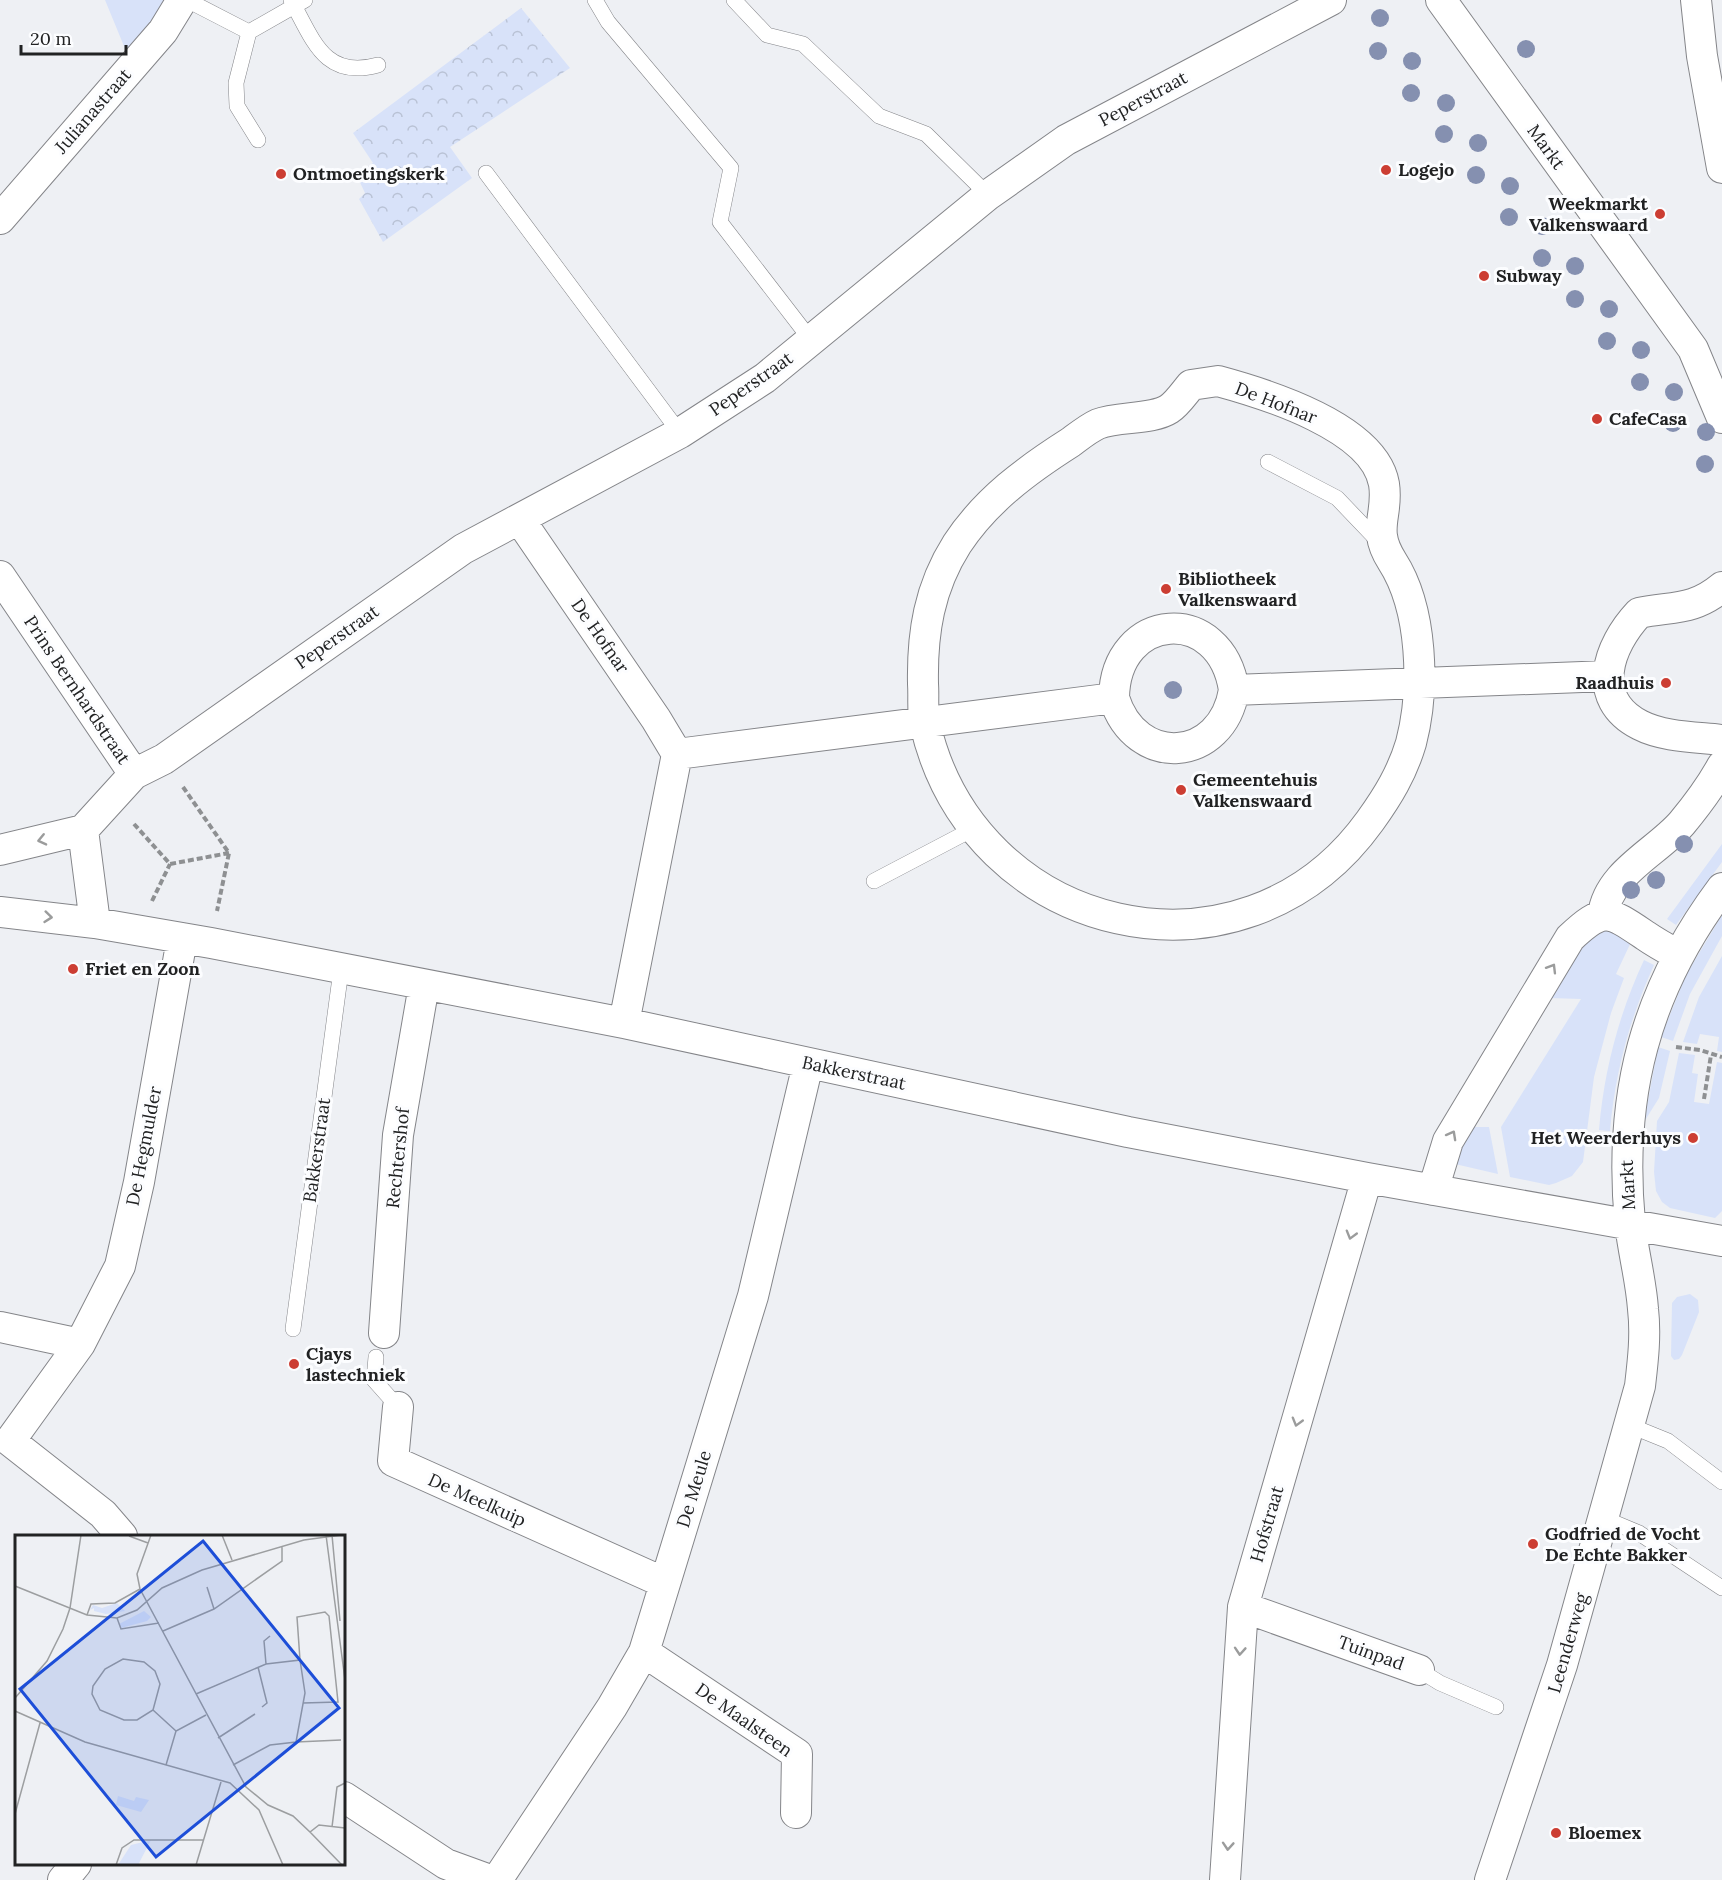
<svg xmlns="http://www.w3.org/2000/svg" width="1722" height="1880" font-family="Lora,serif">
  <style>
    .green { fill: #d8e2f9 }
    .forest { fill: url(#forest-crowns) }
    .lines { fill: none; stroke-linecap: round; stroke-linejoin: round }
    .lane-casing { stroke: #848589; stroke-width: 16 }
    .street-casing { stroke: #848589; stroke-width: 32 }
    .path { stroke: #8e9092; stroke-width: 4; stroke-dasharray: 6 3; stroke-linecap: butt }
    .lane { stroke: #fff; stroke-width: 15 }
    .street { stroke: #fff; stroke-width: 30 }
    .tree { fill: #8590b0 }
    .oneway { stroke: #9b9c9c }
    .poi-dot { fill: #cc3e33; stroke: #fcfdff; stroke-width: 2 }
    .labels { text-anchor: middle; stroke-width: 6; stroke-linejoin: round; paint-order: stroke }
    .street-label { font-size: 18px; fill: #212223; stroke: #fcfdff }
    .poi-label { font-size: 18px; font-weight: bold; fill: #212223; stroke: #fcfdff; text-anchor: start }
    .inset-road { fill: none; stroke: #9c9ea0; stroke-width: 1.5 }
    .view { fill: #1d4ed8; fill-opacity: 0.15; stroke: #1d4ed8; stroke-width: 3 }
    .inset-edge { fill: none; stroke: #212223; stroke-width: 3 }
  </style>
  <defs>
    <pattern id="forest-crowns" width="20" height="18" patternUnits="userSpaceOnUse" patternTransform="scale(1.5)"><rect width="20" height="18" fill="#d8e2f9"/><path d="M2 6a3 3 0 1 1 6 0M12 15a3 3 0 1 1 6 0" fill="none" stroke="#b9c2d5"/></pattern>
  </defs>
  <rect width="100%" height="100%" fill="#eef0f4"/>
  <path class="green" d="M105,0h60l-10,18 -29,33z
    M1722,844v18l-46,63 -9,-6z
    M1722,915v21l-32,58 -17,47 -12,-4 25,-62z
    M1604,927l28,13 -16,34 8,4 -13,35 -17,64 -11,85 -11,14 -16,7 -7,2 -39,-8 -9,-50 80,-128 -32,-1 39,-64z
    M1722,956v96l-5,-1 2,-14 -19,-3 -3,10 -14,-2 16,-45z
    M1644,960l10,5c-24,53 -39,107 -44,166l-11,-1c5,-60 20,-116 45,-170z
    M1658,1047l12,4 -11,47 -15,24z
    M1679,1053l16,2 -3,18 6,1 -4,28 15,2 8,-42 5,1v148l-7,7 -45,-10 -8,-6 -6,-11 -2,-19 3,-51 12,-19z
    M1469,1127h20l9,47 -43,-10z
    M1690,1294l8,6 1,12 -17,43 -3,4 -5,1 -3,-4 1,-53 5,-6z"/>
  <path class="forest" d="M521,8l49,60 -120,79 22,31 -89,64 -24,-43 6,-6 -9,-19 17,-11 -20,-30z"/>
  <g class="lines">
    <g class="lane-casing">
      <path id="lane" d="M187,0l62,32 56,-32
        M291,0c22,39 33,80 87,65
        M595,0l13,22 123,146 -11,54 91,118
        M734,0l33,35 36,9 76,72 47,18 62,61
        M249,32l-13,51 1,23 21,34
        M486,173l194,260
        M1268,462l69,36 44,46
        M874,881l99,-52
        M293,1329l48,-359
        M376,1357l-2,23 24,27
        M1631,1426l37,15 54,41
        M1603,1518l36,15 83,55
        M1419,1670l21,13 56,24"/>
    </g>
    <g class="street-casing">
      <path id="street" d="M1441,0l252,349 29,69
        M1696,0l6,56 20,112
        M0,219l163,-188 19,-31
        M1218,381c48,13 156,46 166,103 5,32 -13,44 8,77 31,48 33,128 19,182 -9,30 -23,53 -41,78 -128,178 -397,114 -445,-97 -3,-12 -1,-27 -2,-40 -1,-51 6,-96 34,-140 29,-44 70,-74 114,-102 8,-6 18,-14 27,-18 20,-8 54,-4 71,-15 8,-5 16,-17 22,-24z
        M520,520l136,199 21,35 -53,269
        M0,576l134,198
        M1722,587c-29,24 -49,19 -83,26 -31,33 -50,86 1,112 23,12 56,12 82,15
        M1114,698c22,71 108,65 120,-8
        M677,754l437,-56c1,-87 107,-95 120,-8l374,-14
        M83,830l12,93
        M0,850l83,-20 51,-56 30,-15 299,-210 217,-116 85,-55 223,-183 78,-55 265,-140
        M0,912l95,11 116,20 413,80 504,109 239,46 355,63
        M1603,915c5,-42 54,-63 79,-92 15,-18 29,-37 40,-57
        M1433,1190l15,-49 122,-203c34,-32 39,-27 76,-2 10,7 21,13 32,19
        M0,1327l80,17
        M384,1333l14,-198 26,-150
        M398,1407l-5,54 272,122
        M122,1536l-19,-22 -93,-73 70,-97 40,-78 19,-84 43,-243
        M1243,1607l176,63
        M644,1652l153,102 -1,59
        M344,1797l102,67 44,16
        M63,1880l13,-16
        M497,1880l115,-173 32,-55 109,-356 55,-232
        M1225,1880l18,-273 124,-429
        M1490,1880l72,-215 78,-279c3,-26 6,-51 3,-77 -2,-29 -10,-57 -13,-86 -12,-127 15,-232 92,-335"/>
    </g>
    <path class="path" d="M183,787l46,66 -12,58
      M134,824l36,40 59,-11
      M152,901l18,-37
      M1676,1047l24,3 22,7
      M1704,1099l7,-44"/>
    <use href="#lane" class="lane"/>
    <use href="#street" class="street"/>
  </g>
  <g class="tree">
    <circle cx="1380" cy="18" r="9"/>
    <circle cx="1526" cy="49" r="9"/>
    <circle cx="1378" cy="51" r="9"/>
    <circle cx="1412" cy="61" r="9"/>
    <circle cx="1411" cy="93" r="9"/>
    <circle cx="1446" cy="103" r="9"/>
    <circle cx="1444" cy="134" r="9"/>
    <circle cx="1478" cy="143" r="9"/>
    <circle cx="1476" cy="175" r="9"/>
    <circle cx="1510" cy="186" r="9"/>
    <circle cx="1509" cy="217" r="9"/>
    <circle cx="1542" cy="226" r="9"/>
    <circle cx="1542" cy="258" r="9"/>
    <circle cx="1575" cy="266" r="9"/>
    <circle cx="1575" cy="299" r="9"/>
    <circle cx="1609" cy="309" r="9"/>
    <circle cx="1607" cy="341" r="9"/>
    <circle cx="1641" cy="350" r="9"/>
    <circle cx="1640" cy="382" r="9"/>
    <circle cx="1674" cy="392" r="9"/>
    <circle cx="1673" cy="423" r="9"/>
    <circle cx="1706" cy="432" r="9"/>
    <circle cx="1705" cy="464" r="9"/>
    <circle cx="1173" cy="690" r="9"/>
    <circle cx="1684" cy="844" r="9"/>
    <circle cx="1656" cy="880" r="9"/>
    <circle cx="1631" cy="890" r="9"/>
  </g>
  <defs><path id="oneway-chevron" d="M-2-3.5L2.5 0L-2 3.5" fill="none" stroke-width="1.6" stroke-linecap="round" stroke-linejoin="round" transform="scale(1.5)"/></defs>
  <g class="oneway">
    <use href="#oneway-chevron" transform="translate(42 840) rotate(167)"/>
    <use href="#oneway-chevron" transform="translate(48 917) rotate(6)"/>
    <use href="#oneway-chevron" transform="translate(1552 968) rotate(-59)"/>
    <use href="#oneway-chevron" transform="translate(1452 1135) rotate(-61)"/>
    <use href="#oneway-chevron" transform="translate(1351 1235) rotate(106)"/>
    <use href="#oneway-chevron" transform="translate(1297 1422) rotate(106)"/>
    <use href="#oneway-chevron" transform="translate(1240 1651) rotate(94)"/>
    <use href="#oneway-chevron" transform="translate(1228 1846) rotate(94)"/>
  </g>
  <g class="poi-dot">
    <circle cx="1386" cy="170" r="6"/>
    <circle cx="281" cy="174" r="6"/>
    <circle cx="1660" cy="214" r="6"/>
    <circle cx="1484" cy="276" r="6"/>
    <circle cx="1597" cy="419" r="6"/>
    <circle cx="1166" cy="589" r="6"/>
    <circle cx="1666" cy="683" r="6"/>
    <circle cx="1181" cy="790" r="6"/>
    <circle cx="73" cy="969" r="6"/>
    <circle cx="1693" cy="1138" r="6"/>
    <circle cx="294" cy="1364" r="6"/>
    <circle cx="1533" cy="1544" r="6"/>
    <circle cx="1556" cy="1833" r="6"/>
  </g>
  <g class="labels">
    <g class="street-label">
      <text transform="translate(1143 99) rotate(-28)" y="6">Peperstraat</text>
      <text transform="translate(93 111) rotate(-49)" y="6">Julianastraat</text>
      <text transform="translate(1546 147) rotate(54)" y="6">Markt</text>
      <text transform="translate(751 384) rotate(-35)" y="6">Peperstraat</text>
      <text transform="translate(1276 403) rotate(21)" y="6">De Hofnar</text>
      <text transform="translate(600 636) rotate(55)" y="6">De Hofnar</text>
      <text transform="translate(337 637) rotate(-35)" y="6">Peperstraat</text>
      <text transform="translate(77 690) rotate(56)" y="6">Prins Bernhardstraat</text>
      <text transform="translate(854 1073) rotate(12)" y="6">Bakkerstraat</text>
      <text transform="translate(144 1146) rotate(-79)" y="6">De Hegmulder</text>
      <text transform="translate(317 1150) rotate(-82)" y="6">Bakkerstraat</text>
      <text transform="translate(398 1158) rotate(-84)" y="6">Rechtershof</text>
      <text transform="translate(1628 1185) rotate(-93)" y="6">Markt</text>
      <text transform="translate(694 1489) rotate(-73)" y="6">De Meule</text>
      <text transform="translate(477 1500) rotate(24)" y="6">De Meelkuip</text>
      <text transform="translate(1267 1524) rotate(-74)" y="6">Hofstraat</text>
      <text transform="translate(1568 1643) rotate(-74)" y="6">Leenderweg</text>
      <text transform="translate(1371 1653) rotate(20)" y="6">Tuinpad</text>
      <text transform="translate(744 1720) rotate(35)" y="6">De Maalsteen</text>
    </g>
    <g class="poi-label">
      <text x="1398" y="176">Logejo</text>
      <text x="293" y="180">Ontmoetingskerk</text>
      <text x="1648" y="210" text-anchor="end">Weekmarkt<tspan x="1648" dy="21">Valkenswaard</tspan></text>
      <text x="1496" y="282">Subway</text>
      <text x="1609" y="425">CafeCasa</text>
      <text x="1178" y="585">Bibliotheek<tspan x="1178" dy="21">Valkenswaard</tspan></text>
      <text x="1654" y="689" text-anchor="end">Raadhuis</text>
      <text x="1193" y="786">Gemeentehuis<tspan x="1193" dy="21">Valkenswaard</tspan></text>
      <text x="85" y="975">Friet en Zoon</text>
      <text x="1681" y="1144" text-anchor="end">Het Weerderhuys</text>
      <text x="306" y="1360">Cjays<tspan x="306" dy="21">lastechniek</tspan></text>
      <text x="1545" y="1540">Godfried de Vocht<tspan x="1545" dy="21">De Echte Bakker</tspan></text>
      <text x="1568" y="1839">Bloemex</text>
    </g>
  </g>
  <g transform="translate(15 1535)">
    <rect width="330" height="330" fill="#eef0f4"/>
    <path d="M102,68l8,8 -19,3 -12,-3v-3l-4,2 3,-5 9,3zM129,76l7,6 -4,4 -26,7 -2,-4zM136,305l-13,25h-20l13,-20z" fill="#d8e2f9"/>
    <path d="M103,261l16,5 2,-4 13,3 -8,12 -25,-7z" fill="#d8e2f9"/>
    <path class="inset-road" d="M136,0l-14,39 3,15 106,198 22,18 25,11 17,16 9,-7 26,3M207,0l10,25M311,0l19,145M317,0l8,86M114,1l19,7M0,51l72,29 30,3 20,-8 25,-22 40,-18 102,-30 37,-5M192,52l7,22M72,80l4,-11 24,-1 25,-14M102,83l4,11 38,-6M148,96l51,-22 68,-48v-15M108,124l21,3 11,9 5,13 -7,26 -16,10h-13l-24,-10 -8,-16 1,-8 12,-17zM251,129l-2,-23 6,-5M243,132l9,36 -5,4M181,159l70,-30 34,-4 -3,-43 28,-5 4,4 9,86 -35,1M0,163l32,-37 16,-32 7,-21 11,-73M138,175l23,21M0,176l70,31 145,41 29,27 24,55M203,203l37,-24M281,207l45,-2M151,230l10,-34 30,-16M218,230l37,-20 26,-3 9,-49 -5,-33M0,279l25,-91M317,292l5,-40 8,-4M295,297l32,33M101,330l6,-17 12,-8h69M181,330l25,-83"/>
    <path class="view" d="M188,6l136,167 -183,149 -136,-168z"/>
    <rect width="330" height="330" class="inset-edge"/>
  </g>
  <path d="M21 45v9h105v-9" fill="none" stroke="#212223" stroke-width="3"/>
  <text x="30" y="45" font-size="18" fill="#212223" stroke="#fcfdff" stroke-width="4.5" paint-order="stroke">20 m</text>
</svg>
